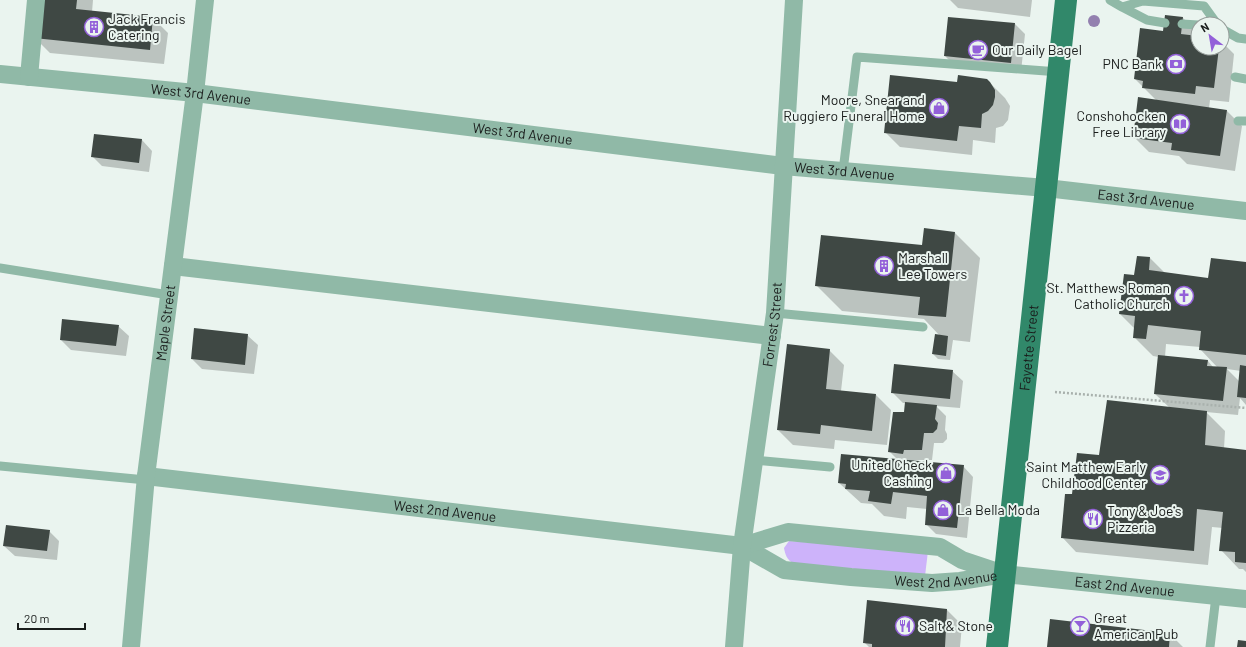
<svg xmlns="http://www.w3.org/2000/svg" width="1246" height="647" font-family="Barlow,sans-serif">
  <style>
    .green { fill: #cdb3fa }
    .shadow { fill: #0003; fill-rule: evenodd }
    .building { fill: #3f4844 }
    .lines { fill: none; stroke-linecap: round; stroke-linejoin: round }
    .path { stroke: #a9b1ad; stroke-width: 2.5; stroke-dasharray: 2 2; stroke-linecap: butt }
    .service { stroke: #90b9a7; stroke-width: 9 }
    .minor { stroke: #90b9a7; stroke-width: 18 }
    .primary { stroke: #31886a; stroke-width: 22 }
    .tree { fill: #9380af }
    .labels { text-anchor: middle; stroke-width: 4; stroke-linejoin: round; paint-order: stroke }
    .poi-label { font-size: 14px; fill: #1a1d1c; stroke: #eaf4ef; text-anchor: start }
    .street-label { font-size: 14px; fill: #1a1d1c; stroke: #eaf4ef }
  </style>
  <rect width="100%" height="100%" fill="#eaf4ef"/>
  <path class="green" d="M789,541l139,10 -3,25 -132,-13c-6,-3 -8,-9 -9,-15z"/>
  <path class="shadow" d="M39,0h54l-1,12 61,6 15,15 -4,31 -114,-11 -15,-15z
    M950,0h82l-2,17 -72,-9z
    M1183,18l15,15v15h24v-6l12,12 -5,48 -19,-2 -1,8 18,3 15,15 -7,45 -48,-7 -8,-8 -30,-4 -15,-15 22,-37 -21,-21 29,-47z
    M1015,24l10,10 -4,38 -66,-6 -10,-10z
    M990,83l15,15 5,8 -2,14 -5,6 -7,2 -1,15 -22,-3 -1,15 -72,-8 -15,-15 73,-48z
    M142,140l10,11 -3,21 -47,-6 -10,-10z
    M955,233l25,25 -10,84 -17,-2 -3,20 -12,-1 -5,-5 7,-18 -16,-17 -82,-8 -25,-25 106,-39z
    M1137,257l13,1 15,15 44,6 37,-16v142l-6,-7 -2,17 -32,-3 19,19 -1,18 22,2v121l-3,-3h-4l-18,-19 2,-22 -11,-1 -4,38 -132,-13 -14,-15 13,-41 25,-40 70,-48 -15,-14 4,-37 -6,-1 -19,-19 1,-8 -15,-15 15,-38zM1166,344l34,3v2l18,19 -5,-1 -5,-6 -43,-4zM1227,369l14,2 -1,11z
    M118,326l11,10 -3,20 -55,-6 -10,-10z
    M247,335l11,10 -4,29 -52,-5 -10,-10z
    M829,350l15,15 -3,26 35,4 15,15 -4,35 -52,-5 -1,9 -41,-4 -15,-15z
    M952,371l11,10 -3,27 -24,-2 10,10 -1,14 2,4v5l-4,4h-9l-2,17h-18l-1,2 50,4 10,11 -6,61 -31,-4 -10,-10 1,-15 -20,-2 -1,12 -22,-3 -12,-12 -11,-1 -22,-20 59,-23 -9,-9 16,-38 1,-10h-3l-11,-11z
    M49,531l10,10 -2,19 -42,-4 -11,-10z
    M947,610l15,15 -2,22h-91l-5,-5z
    M1051,621l119,13 13,13h-135z"/>
  <path class="building" d="M38,0h39l-1,9 77,8 -3,33 -116,-12z
    M1165,15l18,2 -2,17 17,2v12h21l-5,40 -18,-2 -1,8 -53,-6 1,-7 -9,-2 6,-51 23,3z
    M948,17l67,6 -4,40 -67,-7z
    M890,75l67,7 1,-7 29,4 3,3 5,8v7l-2,8 -5,6 -6,3 -1,14 -22,-2 -2,15 -73,-8z
    M1138,97l89,13 -7,46 -49,-6 1,-7 -39,-5z
    M94,134l48,5 -3,24 -48,-6z
    M924,228l31,4 -9,85 -28,-2 2,-18 -105,-11 6,-51 101,10z
    M1137,256l13,1 -1,13 59,8 3,-20 35,4v93l-47,-5 2,-19 -53,-6 -2,14 -13,-1 2,-22 -16,-2 5,-40 10,1z
    M62,319l57,6 -3,21 -56,-6z
    M194,328l54,6 -3,31 -54,-6z
    M935,334l13,2 -2,20 -14,-2z
    M787,344l43,5 -4,40 50,5 -4,37 -51,-6 -1,9 -43,-4z
    M1158,355l50,5 -1,6 20,1 -4,34 -69,-7z
    M894,364l59,6 -3,29 -59,-6z
    M1240,365l6,1v32l-9,-1z
    M1107,400l100,11 -2,34 41,5v113l-11,-1v-10l-16,-1 4,-39 -26,-3 -3,42 -133,-13 4,-44h7l5,-41 22,2z
    M905,402l32,3 -2,14 3,4 -1,6 -4,4h-9l-2,17h-18l-1,4 -15,-2 5,-40h11z
    M841,454l123,11 -7,63 -32,-3 2,-29 -34,-4 -2,12 -23,-3 2,-10 -25,-2 1,-5 -8,-1z
    M6,525l44,5 -3,21 -44,-5z
    M867,600l80,9 -2,38h-73v-3l-9,-1z
    M1050,619l120,14 -1,14h-122z
    M1238,640l8,1v6h-9z"/>
  <g class="lines">
    <path class="path" d="M1055,392l191,16"/>
    <path class="service" d="M1110,0l12,7 21,-6 61,5 13,18
      M1122,7l25,13 18,3
      M1182,24l16,1
      M1222,29l16,9 8,1
      M1235,77l11,2
      M1238,121h8
      M843,171l14,-114 202,15
      M0,268l169,27
      M775,313l148,14
      M754,460l76,7
      M0,466l146,14
      M1210,647l6,-51"/>
    <g class="minor">
      <path id="s1" d="M0,74l195,19 588,73 263,22 200,23"/>
      <path d="M29,77l7,-77"/>
      <path d="M173,266l599,70"/>
      <path id="s2" d="M146,476l596,70 42,24 67,7 81,6 28,-2 44,-7"/>
      <path id="s3" d="M742,546l46,-14 152,15 22,13 42,14 242,25"/>
      <path id="s4" d="M131,647l15,-171 49,-383 10,-93"/>
      <path id="s5" d="M734,647l8,-101 33,-233 19,-313"/>
    </g>
    <path class="primary" id="s6" d="M997,647l69,-647"/>
  </g>
  <circle class="tree" cx="1094" cy="21" r="6"/>
  <defs>
    <g id="building-ring" transform="scale(1)"><circle r="9.5" fill="#eaf4ef" stroke="#9360d9" stroke-width="1.5"/><path d="M-4-6H4V6H1V3H-1V6H-4ZM-2.5-4.3h1.7v1.8h-1.7ZM.8-4.3h1.7v1.8H.8ZM-2.5-1h1.7V.8h-1.7ZM.8-1h1.7V.8H.8Z" fill="#9360d9"/></g>
    <g id="cafe-ring" transform="scale(1)"><circle r="9.5" fill="#eaf4ef" stroke="#9360d9" stroke-width="1.5"/><path d="M-5.5-4.5H6V0H3Q3 3.5 0 3.5H-2.5Q-5.5 3.5-5.5 0ZM3-3.2v2h1.7v-2ZM-6 4.5H4V6H-6Z" fill="#9360d9"/></g>
    <g id="bank-ring" transform="scale(1)"><circle r="9.5" fill="#eaf4ef" stroke="#9360d9" stroke-width="1.5"/><path d="M-6-4H6V4H-6ZM0-2.3a2.3 2.3 0 1 0 0 4.6a2.3 2.3 0 1 0 0-4.6Z" fill="#9360d9"/></g>
    <g id="shop-ring" transform="scale(1)"><circle r="9.5" fill="#eaf4ef" stroke="#9360d9" stroke-width="1.5"/><path d="M-5-2.5h2.3a2.7 3.5 0 0 1 5.4 0H5L5.5 6h-11ZM-1.5-2.5h3a1.5 2.3 0 0 0-3 0Z" fill="#9360d9"/></g>
    <g id="library-ring" transform="scale(1)"><circle r="9.5" fill="#eaf4ef" stroke="#9360d9" stroke-width="1.5"/><path d="M-6-4Q-3-5.5-.7-3.5V5Q-3 3-6 4ZM6-4Q3-5.5 .7-3.5V5Q3 3 6 4Z" fill="#9360d9"/></g>
    <g id="church-ring" transform="scale(1)"><circle r="9.5" fill="#eaf4ef" stroke="#9360d9" stroke-width="1.5"/><path d="M-1.2-6h2.4v3.5h3.3v2.4h-3.3V6h-2.4V-.1h-3.3v-2.4h3.3Z" fill="#9360d9"/></g>
    <g id="school-ring" transform="scale(1)"><circle r="9.5" fill="#eaf4ef" stroke="#9360d9" stroke-width="1.5"/><path d="M0-5L7-2L0 1L-7-2ZM-4 1L0 2.5L4 1V4Q0 6-4 4Z" fill="#9360d9"/></g>
    <g id="restaurant-ring" transform="scale(1)"><circle r="9.5" fill="#eaf4ef" stroke="#9360d9" stroke-width="1.5"/><path d="M-5-6h1v4h1v-4h1v4h1v-4h1v5L-1.5 .5V6h-2V.5L-5-1ZM5-6V6H3V1.5H1.5Q1.5-4 5-6Z" fill="#9360d9"/></g>
    <g id="bar-ring" transform="scale(1)"><circle r="9.5" fill="#eaf4ef" stroke="#9360d9" stroke-width="1.5"/><path d="M-6-5H6L.8 .8V4.5H3.5V6h-7V4.5H-.8V.8Z" fill="#9360d9"/></g>
  </defs>
  <g fill-rule="evenodd">
    <use href="#building-ring" x="94" y="27"/>
    <use href="#cafe-ring" x="978" y="50"/>
    <use href="#bank-ring" x="1176" y="64"/>
    <use href="#shop-ring" x="939" y="108"/>
    <use href="#library-ring" x="1180" y="124"/>
    <use href="#building-ring" x="884" y="266"/>
    <use href="#church-ring" x="1184" y="296"/>
    <use href="#shop-ring" x="946" y="473"/>
    <use href="#school-ring" x="1160" y="475"/>
    <use href="#shop-ring" x="943" y="510"/>
    <use href="#restaurant-ring" x="1093" y="519"/>
    <use href="#restaurant-ring" x="905" y="626"/>
    <use href="#bar-ring" x="1080" y="626"/>
  </g>
  <g class="labels">
    <g class="poi-label">
      <text x="108" y="24">Jack Francis<tspan x="108" dy="16">Catering</tspan></text>
      <text x="992" y="55">Our Daily Bagel</text>
      <text x="1162" y="69" text-anchor="end">PNC Bank</text>
      <text x="925" y="105" text-anchor="end">Moore, Snear and<tspan x="925" dy="16">Ruggiero Funeral Home</tspan></text>
      <text x="1166" y="121" text-anchor="end">Conshohocken<tspan x="1166" dy="16">Free Library</tspan></text>
      <text x="898" y="263">Marshall<tspan x="898" dy="16">Lee Towers</tspan></text>
      <text x="1170" y="293" text-anchor="end">St. Matthews Roman<tspan x="1170" dy="16">Catholic Church</tspan></text>
      <text x="932" y="470" text-anchor="end">United Check<tspan x="932" dy="16">Cashing</tspan></text>
      <text x="1146" y="472" text-anchor="end">Saint Matthew Early<tspan x="1146" dy="16">Childhood Center</tspan></text>
      <text x="957" y="515">La Bella Moda</text>
      <text x="1107" y="516">Tony &amp; Joe's<tspan x="1107" dy="16">Pizzeria</tspan></text>
      <text x="1094" y="623">Great<tspan x="1094" dy="16">American Pub</tspan></text>
      <text x="919" y="631">Salt &amp; Stone</text>
    </g>
    <g class="street-label">
      <text dy="5" stroke="none"><textPath href="#s1" startOffset="202">West 3rd Avenue</textPath></text>
      <text dy="5" stroke="none"><textPath href="#s1" startOffset="526">West 3rd Avenue</textPath></text>
      <text dy="5" stroke="none"><textPath href="#s1" startOffset="850">West 3rd Avenue</textPath></text>
      <text dy="5" stroke="none"><textPath href="#s1" startOffset="1153">East 3rd Avenue</textPath></text>
      <text dy="5" stroke="none"><textPath href="#s4" startOffset="326">Maple Street</textPath></text>
      <text dy="5" stroke="none"><textPath href="#s5" startOffset="325">Forrest Street</textPath></text>
      <text dy="5" stroke="none"><textPath href="#s6" startOffset="301">Fayette Street</textPath></text>
      <text dy="5" stroke="none"><textPath href="#s2" startOffset="301">West 2nd Avenue</textPath></text>
      <text dy="5" stroke="none"><textPath href="#s2" startOffset="811">West 2nd Avenue</textPath></text>
      <text dy="5" stroke="none"><textPath href="#s3" startOffset="392">East 2nd Avenue</textPath></text>
    </g>
  </g>
  <g transform="translate(1210 36) rotate(329)"><circle r="19" fill="#eaf4ef" stroke="#979e9b"/>
  <path d="M0-3L7 15L0 10L-7 15Z" fill="#9360d9"/>
  <text y="-6" font-size="11" font-weight="bold" text-anchor="middle" fill="#1a1d1c">N</text>
  </g>
  <path d="M18 623v6h67v-6" fill="none" stroke="#1a1d1c" stroke-width="2"/>
  <text x="24" y="623" font-size="12" fill="#1a1d1c" stroke="#eaf4ef" stroke-width="3" paint-order="stroke">20 m</text>
</svg>
